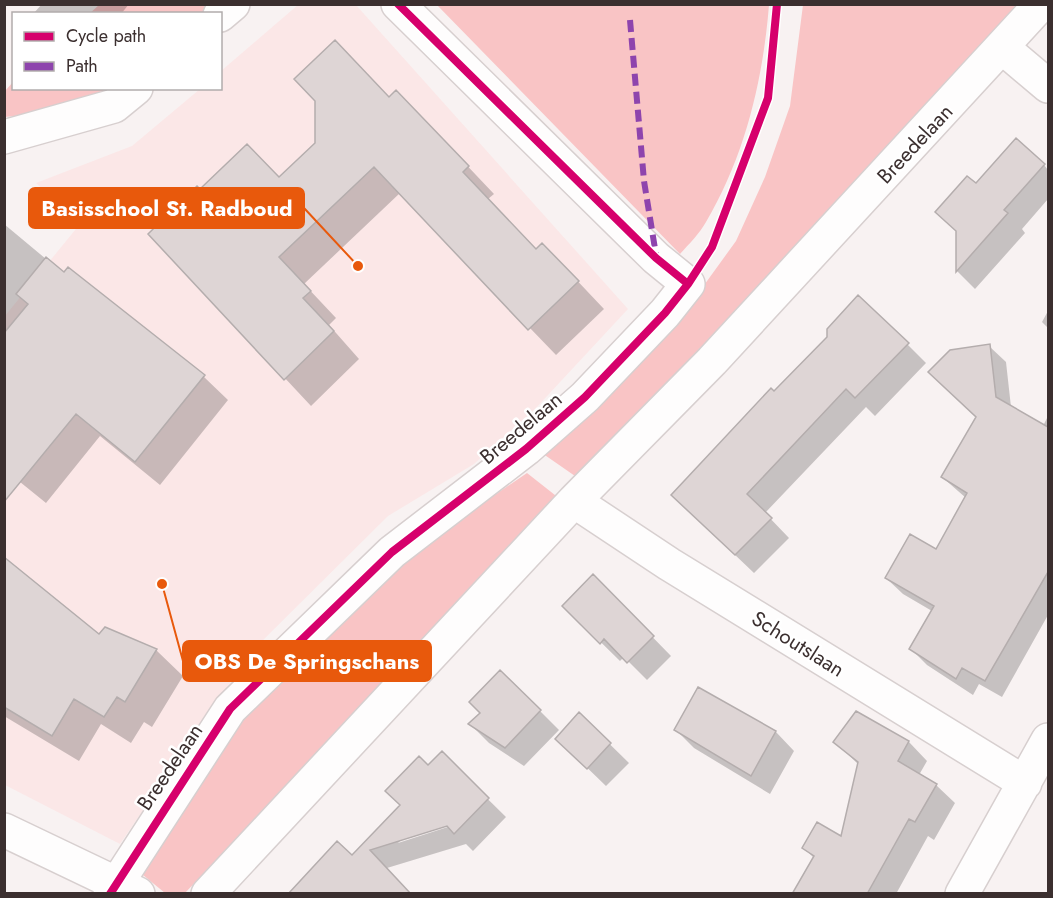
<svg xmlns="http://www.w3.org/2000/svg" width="1053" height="898" font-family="Jost,sans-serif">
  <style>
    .built { fill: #fbe7e7 }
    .forest { fill: #f9c4c5 }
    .shadow { fill: #0003; fill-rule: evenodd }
    .building { fill: #ded5d5; stroke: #b4adad; stroke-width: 1.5 }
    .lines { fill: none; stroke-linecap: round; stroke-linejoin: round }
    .minor-casing { stroke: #d7cfcf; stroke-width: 36 }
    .minor { stroke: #fefdfd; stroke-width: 33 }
    .quiet { stroke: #8e44ad; stroke-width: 6; stroke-dasharray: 12 6; stroke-linecap: butt }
    .cycleway-casing { stroke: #fff; stroke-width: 11 }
    .cycleway { stroke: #d6006c; stroke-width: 8 }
    .labels { text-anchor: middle; stroke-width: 5; stroke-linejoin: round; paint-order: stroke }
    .street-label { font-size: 21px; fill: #3b2f2f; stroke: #fff }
    .leader { fill: none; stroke: #e8590c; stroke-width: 2 }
    .callout-dot { fill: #e8590c; stroke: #fff; stroke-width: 2 }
    .callout { fill: #e8590c; stroke: #e8590c; stroke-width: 2 }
    .callout-label { font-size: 22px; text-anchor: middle; font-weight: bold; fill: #fff }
  </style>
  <rect width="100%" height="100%" fill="#f8f2f2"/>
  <path class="built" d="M299,4l57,1 272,304 -93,100 -61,55 -86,52 -136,135 -132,193 -115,-59 -1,-468 76,-93 -44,-41 96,-37 68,-57 20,-1 1,-17z"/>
  <path class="forest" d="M99,5h116l-11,8 -115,1z
    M437,5h332c-6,75 -24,151 -63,217 -6,11 -17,22 -26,32z
    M803,5h216l-316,346 -128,125 -36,-25 163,-163 34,-47 29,-64 25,-71z
    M13,82l1,6 94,1 -65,24 -38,4v-26z
    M527,473l33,26 -375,394h-20l-22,-18 97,-161 170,-161z"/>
  <path class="shadow" d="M42,4h87l-8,10h-88z
    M390,98l32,20 72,76 -6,5 49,52 32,21 35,37 -48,46 -156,-162 -96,91 32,34 -7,7 30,34 -48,47 -161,-172 50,-43 79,-12z
    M1044,165l4,5v29l-26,30 3,4 -50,56 -18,-18v-39z
    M4,224l60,50 4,-5 136,108 24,23 -68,85 -60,-49 -54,67 -42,-34z
    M1048,311v17l-6,-6z
    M907,344l19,19 -51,53 -9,-9 -101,106 24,25 -35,35 -63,-60 83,-120z
    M989,346l17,16 5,45 32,19 5,-10v199l-46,82 -23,-13 -6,11 -46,-30 -17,-17 22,-37 -29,-17 -17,-16 51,-27 29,-53 -24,-21 35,-60z
    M4,559l95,77 57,14 27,26 -31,51 -8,-5 -13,21 -30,-19 -22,37 -75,-45z
    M593,576l78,80 -24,24 -23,-23 -4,4 -56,-55z
    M699,689l77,43 18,19 -24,43 -76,-46 -18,-18z
    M540,711l19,19 -35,36 -35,-23 -19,-19z
    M857,713l52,29 18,19 -8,14 17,10 19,18 -21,37 -6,-4 -32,58h-102l20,-36 -10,-10 38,-10 17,-73 -24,-23z
    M579,714l50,49 -23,23 -30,-29z
    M442,754l64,63 -33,34 -7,-7 -79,24 -35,-11 49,-51 27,-39zM453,823l1,2 -56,18 5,-5z"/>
  <path class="building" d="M335,40l54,57 7,-7 73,76 -6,6 73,77 6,-6 37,38 -51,49 -154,-163 -95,90 32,34 -8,7 31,33 -50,49 -136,-146 49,-48 3,3 47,-45 32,33 36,-34v-42l-21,-22z
    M1016,138l29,26 -41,46 4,3 -52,59v-41l-21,-19 32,-36 9,7z
    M46,257l18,15 4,-5 137,108 -70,87 -59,-48 -72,88v-169l24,-29 -12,-10z
    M858,295l51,48 -54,55 -9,-9 -99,105 25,24 -37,37 -64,-60 100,-107 3,3 53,-54v-8z
    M990,344l6,53 52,30v145l-63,109 -23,-13 -6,11 -47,-30 25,-43 -49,-28 25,-44 26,15 31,-56 -26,-16 35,-60 -48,-45 22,-22z
    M4,557l95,77 6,-7 52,22 -32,53 -8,-5 -13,20 -30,-18 -22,37 -48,-29z
    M593,574l61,62 -27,27 -23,-24 -4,5 -38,-38z
    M500,670l41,40 -36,38 -37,-24 12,-11 -11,-11z
    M698,687l78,44 -25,45 -77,-46z
    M856,711l53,30 -11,20 39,23 -22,38 -6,-3 -42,75h-75l22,-38 -12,-8 15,-26 24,14 17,-74 -25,-20z
    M579,712l32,31 -24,26 -32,-30z
    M442,751l47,47 -35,36 -7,-8 -77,24 41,44h-123l49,-53 15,14 48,-50 -15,-14 34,-35 9,9z"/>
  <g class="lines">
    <g class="minor-casing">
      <path id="minor" d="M220,15l13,-11
        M1003,48l45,38
        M4,137l110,-31 22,-18
        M574,501l95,63 356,219
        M4,830l134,64
        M110,894l120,-185 162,-157 134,-103 59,-52 80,-84 23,-29 -32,-26 -258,-254
        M208,894l366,-393 138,-140 329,-357
        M962,894l86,-154"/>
    </g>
    <use href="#minor" class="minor"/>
    <path class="quiet" d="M630,20l14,161 12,74"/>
    <g class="cycleway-casing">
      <path id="cycleway" d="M688,284l24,-37 56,-149 9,-94
        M110,894l120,-185 162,-157 134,-103 59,-52 80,-84 23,-29 -32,-26 -258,-254"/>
    </g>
    <use href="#cycleway" class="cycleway"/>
  </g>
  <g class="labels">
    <g class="street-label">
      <text transform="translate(915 144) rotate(-47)" y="7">Breedelaan</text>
      <text transform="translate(521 428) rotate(-40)" y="7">Breedelaan</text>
      <text transform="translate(798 644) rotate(32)" y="7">Schoutslaan</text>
      <text transform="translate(170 767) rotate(-56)" y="7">Breedelaan</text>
    </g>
  </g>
  <path class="leader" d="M358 266L304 208M162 584L183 661"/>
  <g class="callout-dot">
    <circle cx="358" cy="266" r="6"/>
    <circle cx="162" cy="584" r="6"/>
  </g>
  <g class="callout">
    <rect x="29" y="188" width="275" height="40" rx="6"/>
    <rect x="183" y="641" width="248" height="40" rx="6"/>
  </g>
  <g class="callout-label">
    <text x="167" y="216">Basisschool St. Radboud</text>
    <text x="307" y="669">OBS De Springschans</text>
  </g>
  <rect width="1053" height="898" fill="none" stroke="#3b2f2f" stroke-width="12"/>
  <rect x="12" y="12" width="210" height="78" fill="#ffffff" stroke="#b1acac" stroke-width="1.5"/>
  <rect x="24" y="32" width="30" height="9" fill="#d6006c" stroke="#b1acac" stroke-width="1.5"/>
  <text x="66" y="42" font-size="18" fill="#3b2f2f">Cycle path</text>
  <rect x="24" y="62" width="30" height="9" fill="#8e44ad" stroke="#b1acac" stroke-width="1.5"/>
  <text x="66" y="72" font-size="18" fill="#3b2f2f">Path</text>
</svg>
